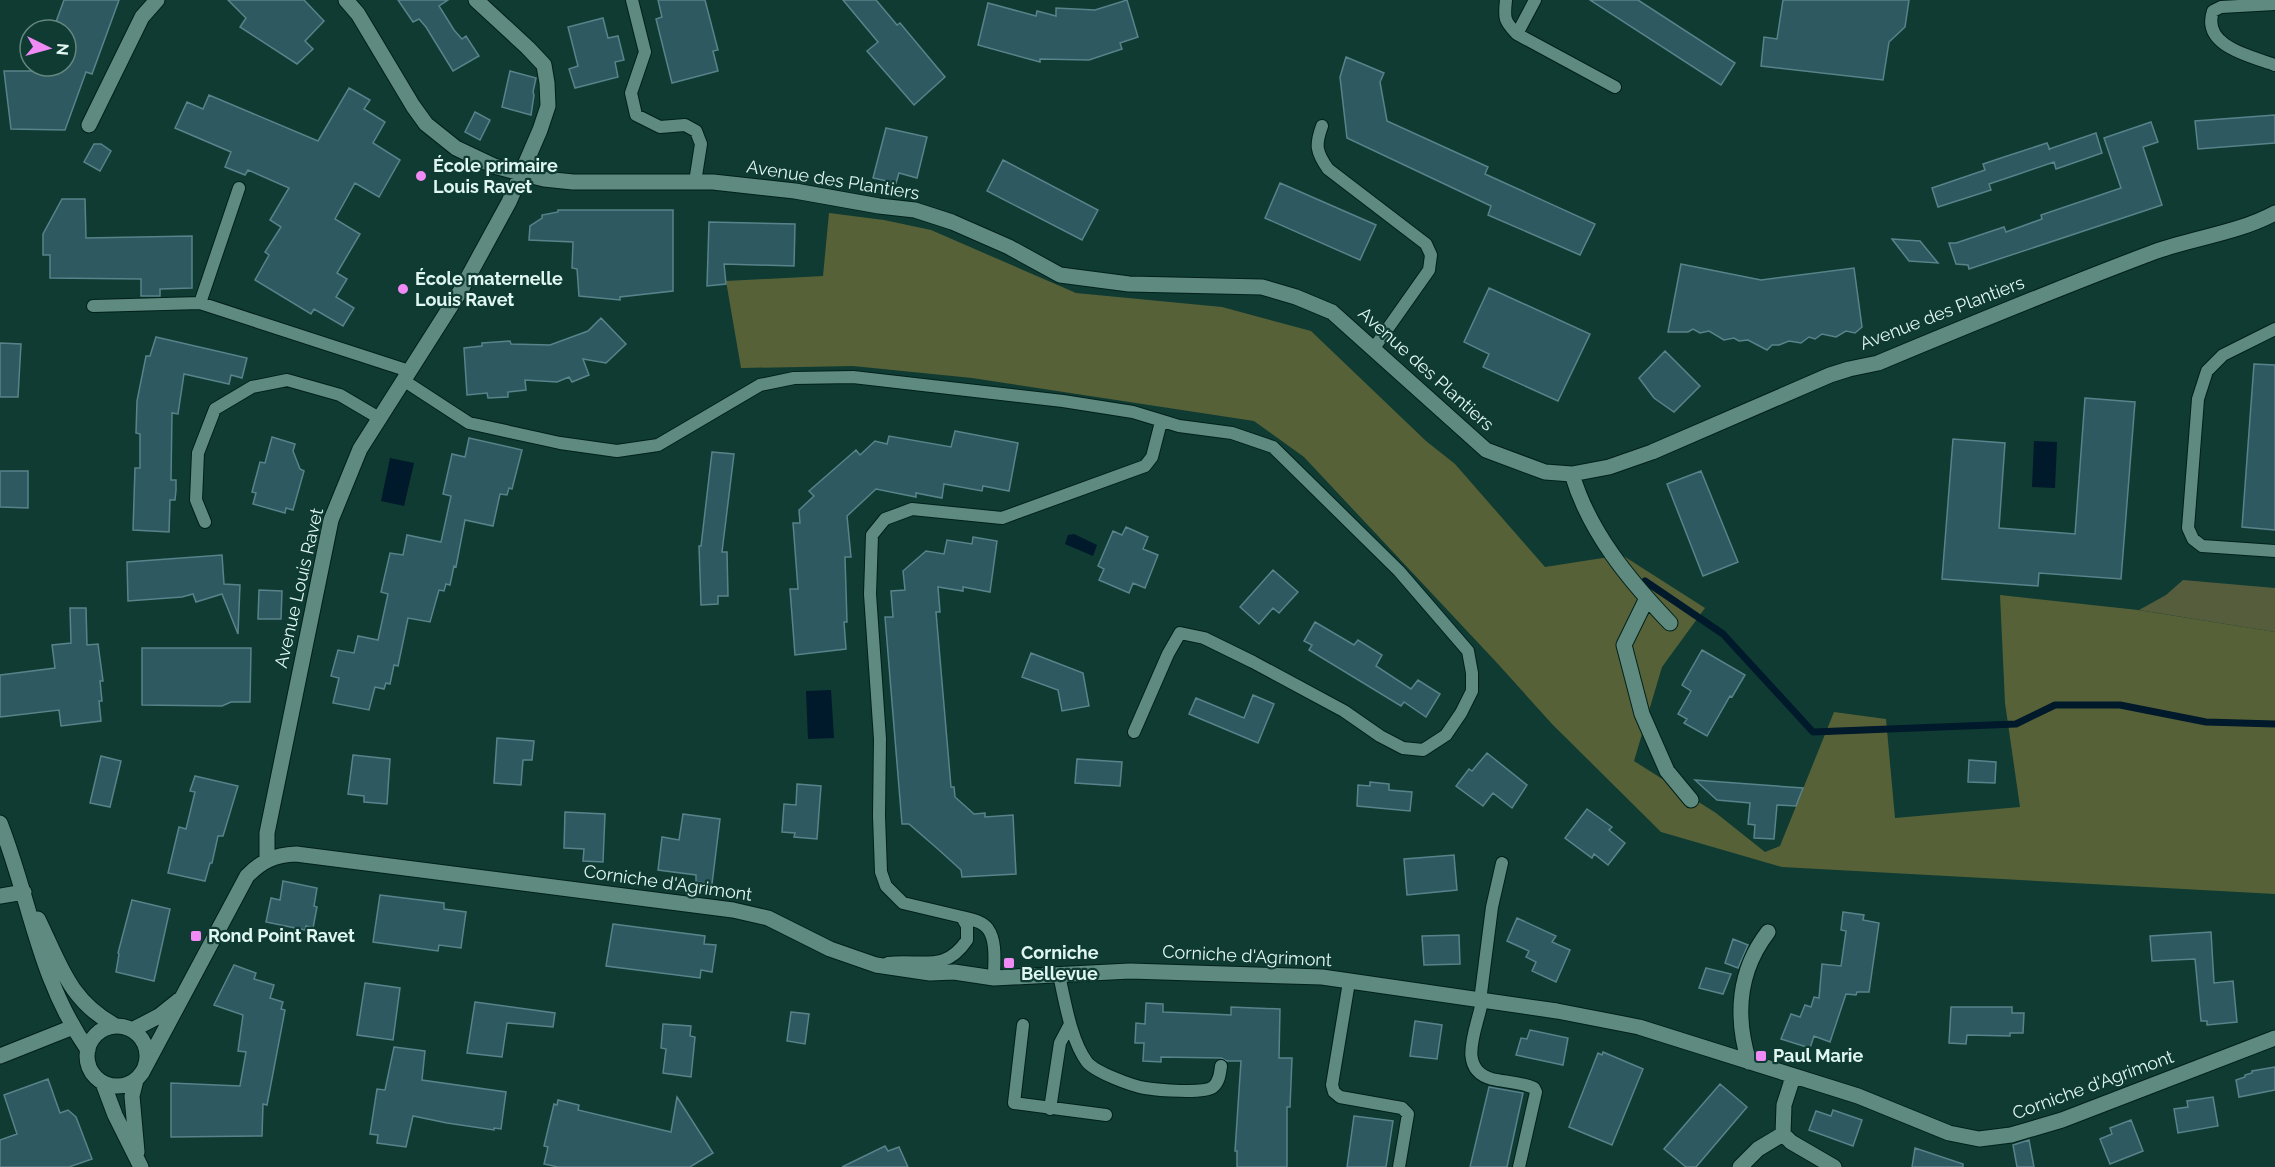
<svg xmlns="http://www.w3.org/2000/svg" width="2275" height="1167" font-family="Raleway,sans-serif">
  <style>
    .green { fill: #555d3d }
    .forest { fill: #576137 }
    .water { fill: #00192b }
    .lines { fill: none; stroke-linecap: round; stroke-linejoin: round }
    .stream { stroke: #00192b; stroke-width: 7 }
    .building { fill: #2e5960; stroke: #58838a; stroke-width: 1.5 }
    .lane-casing { stroke: #00201b; stroke-width: 14 }
    .street-casing { stroke: #00201b; stroke-width: 17 }
    .lane { stroke: #5f8a80; stroke-width: 12 }
    .street { stroke: #5f8a80; stroke-width: 15 }
    .poi-dot { fill: #f08bf5; stroke: #0f3b33; stroke-width: 2 }
    .labels { text-anchor: middle; stroke-width: 4.5; stroke-linejoin: round; paint-order: stroke }
    .poi-label { font-size: 18px; font-weight: bold; fill: #e0f7f1; stroke: #0f3b33; text-anchor: start }
    .street-label { font-size: 18px; fill: #e0f7f1; stroke: #0f3b33 }
  </style>
  <rect width="100%" height="100%" fill="#0f3b33"/>
  <path class="green" d="M2183,580l92,8v44l-136,-22 27,-15z"/>
  <path class="forest" d="M829,213l55,7 47,10 145,63 146,14 89,24 115,110 29,23 90,103 77,-12 83,53 -43,59 -28,94 82,52 49,39 15,-6 54,-134 52,7 9,99 125,-11 -15,-104 -5,-108 138,15 137,22v262l-493,-27 -121,-35 -109,-108 -54,-60 -194,-207 -50,-36 -282,-43 -119,-12 -112,2 -15,-87 97,-5z"/>
  <path class="water" d="M2034,441l23,1 -2,46 -23,-1z
    M390,458l24,5 -10,43 -23,-5z
    M1074,534l23,11 -4,11 -28,-12 3,-9z
    M831,690l3,48 -26,1 -2,-48z"/>
  <g class="lines">
    <path class="stream" d="M1645,581l78,53 90,98 203,-8 39,-19h65l86,17 69,2"/>
  </g>
  <path class="building" d="M64,0h55l-27,74 -6,-2 -21,58 -54,-1 -7,-58h35l1,-5h26v-36h-13z
    M228,0h76l20,21 -19,20 8,8 -16,15 -57,-37 6,-9z
    M398,0h50l-9,6 15,24 8,9 4,-3 13,20 -26,15 -27,-44 -7,-8 -6,3z
    M658,0h47l13,50 -5,1 5,20 -46,12 -16,-64 6,-2z
    M843,0h33l21,25 3,-2 45,54 -31,28 -47,-54 11,-9z
    M1127,0l11,37 -18,6 2,6 -33,11 -49,-1v3l-62,-17 10,-42 48,13 1,-5 19,5v-8l39,2z
    M1590,0h48l97,63 -14,22z
    M1783,0h126l-4,27 -16,15 -6,38 -122,-14 3,-29 13,2z
    M603,18l5,20 10,-2 6,24 -9,2 3,15 -43,11 -6,-19 9,-3 -10,-39z
    M1346,57l38,16 -4,9 7,39 101,46 -3,7 110,50 -15,31 -92,-40 3,-9 -144,-68 -7,-61z
    M510,71l26,7 -3,14 1,3 -3,20 -29,-8z
    M349,88l21,12 -6,9 21,13 -12,21 27,17 -21,37 -24,-14 -20,36 25,15 -23,39 10,6 -11,18 18,11 -11,18 -29,-17 -3,5 -56,-34 14,-25 -4,-3 16,-25 -11,-7 19,-32 -41,-18 -3,5 -20,-8 6,-15 -56,-24 12,-26 16,7 6,-14 109,46z
    M475,112l15,8 -10,20 -15,-8z
    M2275,115v28l-77,6 -3,-28z
    M2151,122l7,20 -15,5 19,58 -193,64 -1,-4 -12,-1 -7,-21h7l48,-16 2,5 36,-13 -1,-4 80,-27 -17,-50z
    M886,128l41,9 -10,41 -18,-5 -3,10 -23,-5z
    M2096,133l6,20 -46,16 -2,-7 -41,14 -24,8 2,6 -53,17 -6,-19 53,-18 -2,-6 24,-8 40,-13 3,7 -1,-1z
    M94,144h7l10,7 -11,20 -16,-9z
    M1003,160l95,50 -16,30 -95,-49z
    M1280,183l96,42 -16,35 -95,-42z
    M62,199h23l1,39 106,-2v52l-32,1v7h-19v-17l-91,-1v-23h-7v-21z
    M558,210h115v81l-53,6v3l-41,-4 -2,-27 -5,-1 1,-26 -44,-2 1,-14 12,-8v-3l16,-3z
    M709,222l86,2 -1,42 -70,-2 2,20 -19,2z
    M1892,239l28,2 18,22 -29,-2z
    M1681,264l80,16 93,-12 8,59 -7,6 -9,-2 -10,6 -14,-3 -7,5 -6,-2 -8,6 -12,-2 -10,4h-7l-5,5 -19,-10 -9,1 -5,-3 -10,2 -15,-9 -9,2 -7,-4 -5,3h-20z
    M1489,288l101,46 -32,67 -75,-34 6,-13 -25,-12z
    M601,318l25,26 -20,19 -23,-4 6,16 -17,7 -3,-5 -12,5 -32,-2 1,10 -18,2v5l-20,1 -1,-5 -20,2 -3,-47 18,-2v-3l28,-2 1,3 39,1 38,-14z
    M156,337l91,21 -5,20 -11,-3 -2,9 -45,-10 -6,40 -6,-1 -1,67h5v10l-1,10h-5l-1,32 -36,-2 2,-62h5v-34l-4,-1 1,-32 9,-45h4z
    M0,343l21,1 -3,53h-18z
    M1665,351l35,35 -26,26 -20,-14 -15,-20z
    M2254,364l21,1v165l-33,-3z
    M2085,398l50,4 -14,177 -82,-6 -1,13 -96,-7 11,-140 52,4 -6,85 76,6z
    M955,431l63,12 -9,48 -26,-5 -1,5 -38,-7 -2,14 -26,-5v4l-40,-8 -29,27 4,41h-6l2,65h-3l2,27 -51,6 -5,-66h8l-5,-66h7l-1,-13 15,-14 -5,-5 47,-41 4,5 15,-14 12,3 2,-8 62,11z
    M272,437l23,7 -2,7 7,18 4,2 -11,39 -7,-2 -1,5 -32,-9 3,-11 -4,-1 8,-30 5,1z
    M469,438l53,12 -10,39 -3,-1 -2,7 -7,-1 -7,32 -28,-6 -9,47 -2,-1 -4,19 -4,-1 -2,7 -5,-1 -9,32 -22,-4 -10,48 -4,-1 -4,19 -4,-1 -2,6 -9,-2 -6,23 -36,-7 6,-25 -8,-2 7,-26 16,3 4,-17 20,4 10,-46 -7,-2 9,-39 13,2 4,-20 34,7 10,-46 -8,-2 9,-40 13,3z
    M712,452l22,2 -12,98h5l1,44h-10v8l-17,1 -2,-59h2z
    M0,471h28v37l-28,-1z
    M1701,471l37,91 -35,14 -36,-92z
    M1126,527l22,10 -5,12 15,6 -13,33 -12,-5 -4,10 -30,-13 5,-11 -6,-3 15,-35 9,4z
    M973,537l24,4 -7,51 -27,-5v4l-25,-4 2,25h-4l15,175h3l1,10 19,17 11,-1v4l28,-2 3,59 -54,3 -1,-7 -22,-20 -30,-26h-7l-17,-207h8l-2,-26 14,-1 -2,-19 23,-20 18,3 3,-14 25,4z
    M222,555l2,29 16,1 -2,49 -16,-40 -26,8 -3,-8 -11,3 -54,4 -1,-39z
    M1273,570l25,22 -19,21 -6,-5 -14,16 -19,-17z
    M259,590l23,1 -1,28h-23z
    M70,608h16l1,37 11,-1 5,37h-3l2,20h-3l2,20 -40,5 -2,-16 -59,7v-42l55,-7 -3,-23 19,-2z
    M1315,622l39,23 4,-5 24,15 -6,11 35,23 7,-9 22,14 -14,23 -22,-15 -3,4 -92,-56 3,-5 -8,-4z
    M142,648h109l-1,54h-19l-9,4 -80,-1z
    M1702,650l43,25 -13,22 -2,-1 -23,40 -23,-13 3,-4 -9,-5 13,-23 -9,-6z
    M1031,653l52,20 6,33 -27,5 -4,-21 -36,-13z
    M1253,695l21,9 -16,39 -69,-29 7,-16 48,20z
    M497,738l37,3 -2,19h-9l-2,25 -27,-2z
    M1487,753l40,32 -15,23 -19,-15 -10,13 -27,-20 13,-17 3,2z
    M353,755l37,4 -3,45 -23,-2v-6l-16,-2z
    M101,756l20,5 -11,46 -20,-4z
    M1077,759l45,3 -2,24 -45,-3z
    M1969,760l27,2 -1,21 -27,-1z
    M195,776l43,10 -15,50h-5l-6,27h-2l-5,18 -37,-8 11,-46 7,2 9,-37 -5,-1z
    M1695,780l108,8 -7,18 -19,-1 -3,34 -20,-1 1,-13 -7,-1 2,-21 -33,-3z
    M1370,782l19,2v6l23,2 -2,19 -53,-5 1,-21 12,1z
    M797,784l24,2 -4,53 -23,-2 1,-4 -13,-1 2,-28 12,1z
    M1587,809l25,18 -3,3 16,13 -17,22 -14,-11 -2,4 -27,-20z
    M565,812l40,2 -2,48 -20,-1 1,-12 -20,-1z
    M683,814l37,5 -8,65 -16,-2v-7l-38,-5 4,-33 17,3z
    M1454,855l3,35 -50,5 -3,-36z
    M283,881l34,7 -3,18 3,1 -4,21 -7,-2 -1,4 -39,-8 5,-24 9,2z
    M380,895l64,8v6l22,3 -5,36 -22,-3 -1,6 -65,-9z
    M132,900l38,9 -16,72 -38,-9 3,-18 -1,-1z
    M1843,912l21,3 -1,5 16,3 -10,69h-12l-1,3 -10,-1 -16,48 -16,-6 -4,12 -29,-9 10,-25 9,3 5,-12 6,2 3,-10 5,1 3,-34 19,2 5,-35 -5,-1z
    M1517,918l39,18 -4,6 18,8 -14,32 -24,-11 4,-9 -10,-5 3,-6 -22,-10z
    M613,924l92,12 -1,8 12,1 -4,27 -11,-2 -1,8 -94,-12z
    M2211,932l3,51 19,-2 4,41 -30,3v-4h-6l-6,-62 -43,2 -2,-25z
    M1459,935l1,29 -36,1 -2,-29z
    M1733,939l15,6 -10,23 -13,-5z
    M234,965l22,8 -2,6 20,6 -4,13 13,4 -2,7 4,1 -18,95 -4,-1 -1,32 -91,1v-54l69,3 6,-34 -8,-1 5,-36 -29,-10z
    M1706,968l25,6 -8,20 -24,-6z
    M365,983l35,5 -7,52 -36,-5z
    M475,1002l80,11 -2,14 -46,-4 -5,34 -35,-4z
    M1146,1003l17,1v8l48,2 20,1v-8l49,2 -1,49h13l-2,49h-3v60h-50v-16h-2l6,-90h-14l-6,-3 -60,-1v5l-18,-1 1,-18h-9l1,-20 9,1z
    M1951,1007h61v6h12l-1,20h-13v3l-43,-1 -1,9 -17,-1z
    M791,1012l18,2 -4,30 -18,-3z
    M1415,1021l27,4 -5,34 -27,-3z
    M663,1024l28,2 -1,10 5,1 -4,40 -28,-4 3,-24 -5,-1z
    M1530,1030l38,8 -5,27 -47,-10 5,-17 6,1z
    M394,1047l31,4 -3,29 84,12 -5,37 -7,-1v2l-47,-7 -34,-7 -7,31 -29,-4 1,-8 -8,-1 7,-45 8,1z
    M1603,1052l40,17 -31,76 -43,-18 29,-74 4,2z
    M2275,1067v23l-36,7 -3,-17 9,-3v-2l7,-2v-2z
    M48,1079l12,34 8,-3 8,7 16,42 -23,8h-69v-27l17,-6 -13,-39z
    M1720,1084l27,23 -51,60h-10l-22,-18z
    M1489,1087l34,6 -16,74h-37z
    M677,1097l36,56 -23,14h-132l-14,-3 4,-17 -4,-1 10,-42 3,1 1,-5 21,5 -1,5 93,22z
    M2213,1097l5,29 -40,7 -4,-24 14,-2 -1,-6z
    M1833,1110l29,10 -9,26 -44,-16 7,-19 15,5z
    M1354,1116l39,5 -7,46h-39z
    M2131,1120l12,31 -33,13 -10,-25 12,-5 -2,-6z
    M2029,1140l5,27h-17l-4,-22z
    M885,1146l3,5 11,-4 9,20h-66z
    M1915,1148l48,16v3h-51z"/>
  <g class="lines">
    <g class="lane-casing">
      <path id="lane" d="M632,0l13,52 -14,41 5,22 24,12 25,-2 11,6 5,13 -6,38
        M1506,0c-2,18 -2,21 11,34l98,53
        M2275,4l-54,3 -8,4c-12,35 37,45 62,54
        M1517,34l18,-34
        M1322,126c-7,19 -6,26 6,43l98,75 5,11 -2,15 -55,78
        M239,188l-39,115 209,68
        M93,306l107,-3
        M2275,329l-52,26 -16,16 -9,28 -10,129 5,11 9,7 73,5
        M403,380l66,43 91,20 57,8 41,-6 102,-60 34,-7 59,-1 210,24 70,11 46,14 53,7 41,14 126,124 69,80 4,22v18l-11,22 -15,22 -23,15 -20,-2 -23,-12 -36,-25 -91,-49 -49,-24 -24,-5 -12,21 -34,78
        M205,522l-9,-22 2,-47 17,-44 37,-22 35,-7 53,15 39,23
        M962,917c8,2 21,4 26,12 9,12 6,35 6,49
        M888,963c35,-4 57,10 79,-23v-14l-5,-9 -59,-14 -17,-17 -5,-14 -2,-56 1,-77 -10,-145 2,-59 13,-16 27,-10 90,9 143,-52 7,-9 9,-35
        M1059,975c6,26 12,66 28,87 8,10 45,24 58,26 12,2 59,6 68,-1 6,-5 7,-13 8,-21
        M1349,982l-17,103 2,7 6,5 62,11 6,6 -9,53
        M1480,1001l12,-94 10,-44
        M1482,1001c-4,26 -27,68 10,78 14,3 28,3 42,9l2,4 -17,75
        M1023,1025l-9,78 92,12
        M1050,1109l10,-66 10,-19"/>
    </g>
    <g class="street-casing">
      <path id="street" d="M346,0l12,14 55,92 13,18 30,24 38,18 50,13 29,3h140l82,9 84,15 36,4 37,12 57,25 51,28 69,9 133,3 34,10 36,15 154,138 59,22 27,2 37,-7 43,-15 178,-77 19,-6 29,-6c91,-38 183,-76 276,-111 39,-14 84,-19 121,-39
        M89,125l53,-108 15,-17
        M1572,474c17,58 57,106 98,149
        M1647,598l-23,47 18,69 25,57 24,29
        M0,823c31,79 38,155 88,227
        M267,859v-26l64,-313 29,-71 101,-159 48,-88 31,-72 8,-24 -1,-23 -3,-18 -16,-17 -52,-48
        M0,896l24,-4
        M38,919c22,45 31,82 78,107
        M87 1056a30 30 0 1 1 60 0a30 30 0 1 1-60 0Z
        M132,1030l27,-14 20,-16
        M0,1056l73,-29
        M1749,1062c-14,-45 -11,-91 19,-130
        M145,1067l102,-191c15,-15 27,-21 49,-22l437,56 35,8 62,31 46,16 54,8 24,-1 40,6 136,-7 192,6 235,34 82,16 219,69 91,37 30,6 32,-4 51,-15 213,-82
        M136,1080l-4,16 5,56
        M103,1083l12,32 26,52
        M1783,1134l8,8 43,25
        M1783,1134l1,-29 9,-28
        M1740,1167l18,-18 25,-15"/>
    </g>
    <use href="#lane" class="lane"/>
    <use href="#street" class="street"/>
  </g>
  <g class="poi-dot">
    <circle cx="421" cy="176" r="6"/>
    <circle cx="403" cy="289" r="6"/>
    <rect x="190" y="930" width="12" height="12" rx="3"/>
    <rect x="1003" y="957" width="12" height="12" rx="3"/>
    <rect x="1755" y="1050" width="12" height="12" rx="3"/>
  </g>
  <g class="labels">
    <g class="poi-label">
      <text x="433" y="172">École primaire<tspan x="433" dy="21">Louis Ravet</tspan></text>
      <text x="415" y="285">École maternelle<tspan x="415" dy="21">Louis Ravet</tspan></text>
      <text x="208" y="942">Rond Point Ravet</text>
      <text x="1021" y="959">Corniche<tspan x="1021" dy="21">Bellevue</tspan></text>
      <text x="1773" y="1062">Paul Marie</text>
    </g>
    <g class="street-label">
      <text transform="translate(833 180) rotate(9)" y="6">Avenue des Plantiers</text>
      <text transform="translate(1942 313) rotate(-21)" y="6">Avenue des Plantiers</text>
      <text transform="translate(1426 369) rotate(42)" y="6">Avenue des Plantiers</text>
      <text transform="translate(299 588) rotate(-77)" y="6">Avenue Louis Ravet</text>
      <text transform="translate(668 883) rotate(8)" y="6">Corniche d'Agrimont</text>
      <text transform="translate(1247 956) rotate(3)" y="6">Corniche d'Agrimont</text>
      <text transform="translate(2093 1085) rotate(-20)" y="6">Corniche d'Agrimont</text>
    </g>
  </g>
  <g transform="translate(48 48) rotate(95)"><circle r="28" fill="#0f3b33" stroke="#63867f" stroke-width="1.5"/>
  <path d="M0-4.5L10 22L0 15L-10 22Z" fill="#f08bf5"/>
  <text y="-9" font-size="16" font-weight="bold" text-anchor="middle" fill="#e0f7f1">N</text>
  </g>
</svg>
